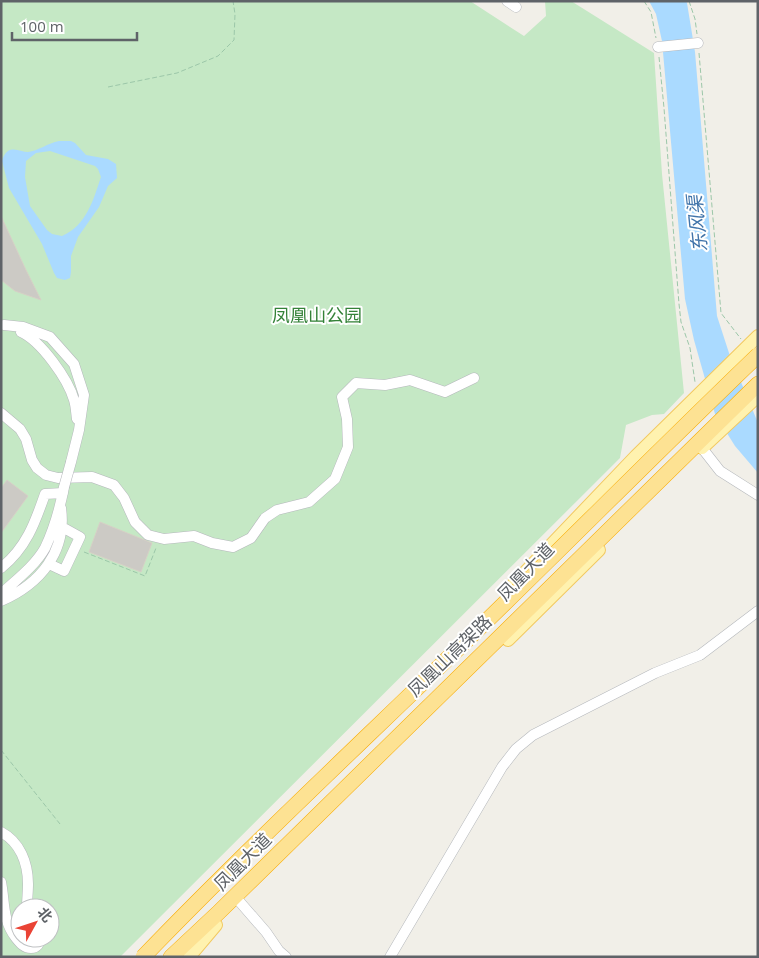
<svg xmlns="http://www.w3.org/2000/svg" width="759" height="958" font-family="'Open Sans','Noto Sans SC',sans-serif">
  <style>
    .green { fill: #c5e8c5; fill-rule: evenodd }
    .water { fill: #aadaff; fill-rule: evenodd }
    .building { fill: #cccac5; stroke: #d6d1c6 }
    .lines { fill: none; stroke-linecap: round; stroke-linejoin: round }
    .minor-casing { stroke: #b5b8bc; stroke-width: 11 }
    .major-casing { stroke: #f2c960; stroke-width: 14 }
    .highway-casing { stroke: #f9ab00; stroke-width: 16 }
    .path { stroke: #9cc7a9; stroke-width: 1; stroke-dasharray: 5 2.5; stroke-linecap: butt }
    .minor { stroke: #fff; stroke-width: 10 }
    .major { stroke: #fff2af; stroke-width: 12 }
    .highway { stroke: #fde293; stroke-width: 15 }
    .minor-bridge-casing { stroke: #b5b8bc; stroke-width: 11; stroke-linecap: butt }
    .highway-bridge-casing { stroke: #f9ab00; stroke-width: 16; stroke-linecap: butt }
    .minor-bridge { stroke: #fff; stroke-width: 10 }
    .highway-bridge { stroke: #fde293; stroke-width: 15 }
    .labels { text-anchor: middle; stroke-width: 4; stroke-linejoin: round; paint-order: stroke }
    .park-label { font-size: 18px; fill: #348238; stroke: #fff }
    .street-label { font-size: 18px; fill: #5f6368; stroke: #fff }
    .water-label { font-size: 19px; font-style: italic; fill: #4174aa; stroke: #fff }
  </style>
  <rect width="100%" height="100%" fill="#f1efe8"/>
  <path class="green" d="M1,1h469l54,35 22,-20 -1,-15h26l83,52 8,121 22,219 -20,21 -12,1 -26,10 -6,33 -500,499h-119zM20,908h30v30h-30z"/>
  <path class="water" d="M649,1h37l1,2 8,49 22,264 12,37 29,70v50l-23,-27 -20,-32 -21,-74 -9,-41 -23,-258 -6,-27z
    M59,141h12l4,2 11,12 22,4 8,5 1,14 -9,8 -9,21 -21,30 -7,19v16l-1,6 -5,2 -8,-2 -3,-5 -12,-29 -33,-56 -7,-27c1,-4 3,-8 6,-10 6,-4 14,1 20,1 10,-1 20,-9 31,-11zM50,151l45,15 3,3 3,8c-8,23 -14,48 -39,59l-10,-2 -5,-4 -17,-24 -5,-29 1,-16 10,-8z"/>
  <path class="building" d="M1,216l25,54 15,30 -26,-9 -14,-11z
    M7,480l21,16 -27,37v-45z
    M100,522l52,21 -11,29 -52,-20z"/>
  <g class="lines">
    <g class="minor-casing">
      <path id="minor" d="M507,1l9,6
        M658,47l40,-4
        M4,325l19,2 27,10 24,27 10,31 -5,35 -8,32
        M21,332c20,9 47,47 53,68 2,6 2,13 3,19
        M1,413l19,16 6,10 6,21 5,8 9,7 12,3 34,-1 22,8 10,13 11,24 13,13 16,4 30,-3 18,7 21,4 18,-9 14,-20 12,-8 32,-8 26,-23 13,-32 -1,-28 -5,-22 14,-14 29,2 25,-5 35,12 29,-14
        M702,448l18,23 38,24
        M49,564l15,7 16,-34 -18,-10
        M1,568c25,-20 34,-45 44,-74l18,-1
        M1,594c15,-14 34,-28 44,-46 9,-19 15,-40 19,-61
        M1,601c39,-17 66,-49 60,-93
        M1,832c19,10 27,31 27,52 0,8 -1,15 -1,24
        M1,882c4,20 1,38 15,56 4,5 8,10 15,10 6,0 9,-5 10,-10
        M239,901l27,31 13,19 7,6
        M390,957l112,-190 14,-18 17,-14 122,-62 45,-18 58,-44"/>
    </g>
    <g class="major-casing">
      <path id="major" d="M702,448l56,-52
        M509,589l127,-133 122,-120
        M508,640l91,-90
        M189,957l27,-32"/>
    </g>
    <g class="highway-casing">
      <path id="highway" d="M171,957l48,-45 539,-528"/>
    </g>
    <path class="path" d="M644,1l7,11 5,26
      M689,1l6,18 2,15
      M699,53l22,260 20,26
      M659,57l5,51 15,196 2,18 9,26 5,34
      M108,87l69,-14 41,-17 16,-16 1,-26 -2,-13
      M84,552l61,24 11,-28
      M1,750l59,74"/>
    <use href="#minor" class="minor"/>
    <use href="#major" class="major"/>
    <use href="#highway" class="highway"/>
    <g class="minor-bridge-casing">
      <path id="minor-bridge" d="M64,487l7,-25"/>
    </g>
    <g class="highway-bridge-casing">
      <path id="highway-bridge" d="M143,957c106,-110 218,-214 328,-321 96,-93 190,-188 287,-281"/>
    </g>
    <use href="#minor-bridge" class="minor-bridge"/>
    <use href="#highway-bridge" class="highway-bridge"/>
  </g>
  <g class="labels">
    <g class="park-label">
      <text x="317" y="322">凤凰山公园</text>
    </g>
    <g class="street-label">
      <text transform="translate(526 572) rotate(-46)" y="6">凤凰大道</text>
      <text transform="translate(450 656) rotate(-44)" y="6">凤凰山高架路</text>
      <text transform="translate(243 862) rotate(-45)" y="6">凤凰大道</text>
    </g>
    <g class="water-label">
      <text transform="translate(697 224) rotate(-96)" y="7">东风渠</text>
    </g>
  </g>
  <rect width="759" height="958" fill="none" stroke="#5f6368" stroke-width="5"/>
  <g transform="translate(35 923) rotate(50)"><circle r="24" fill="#ffffff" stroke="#bfc1c3"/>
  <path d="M0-4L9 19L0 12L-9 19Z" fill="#ea4335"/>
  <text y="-8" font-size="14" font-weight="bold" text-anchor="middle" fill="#5f6368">北</text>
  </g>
  <path d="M12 32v8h125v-8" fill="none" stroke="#5f6368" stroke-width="2.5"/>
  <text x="20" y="32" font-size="15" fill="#5f6368" stroke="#ffffff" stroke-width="4" paint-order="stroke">100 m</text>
</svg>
